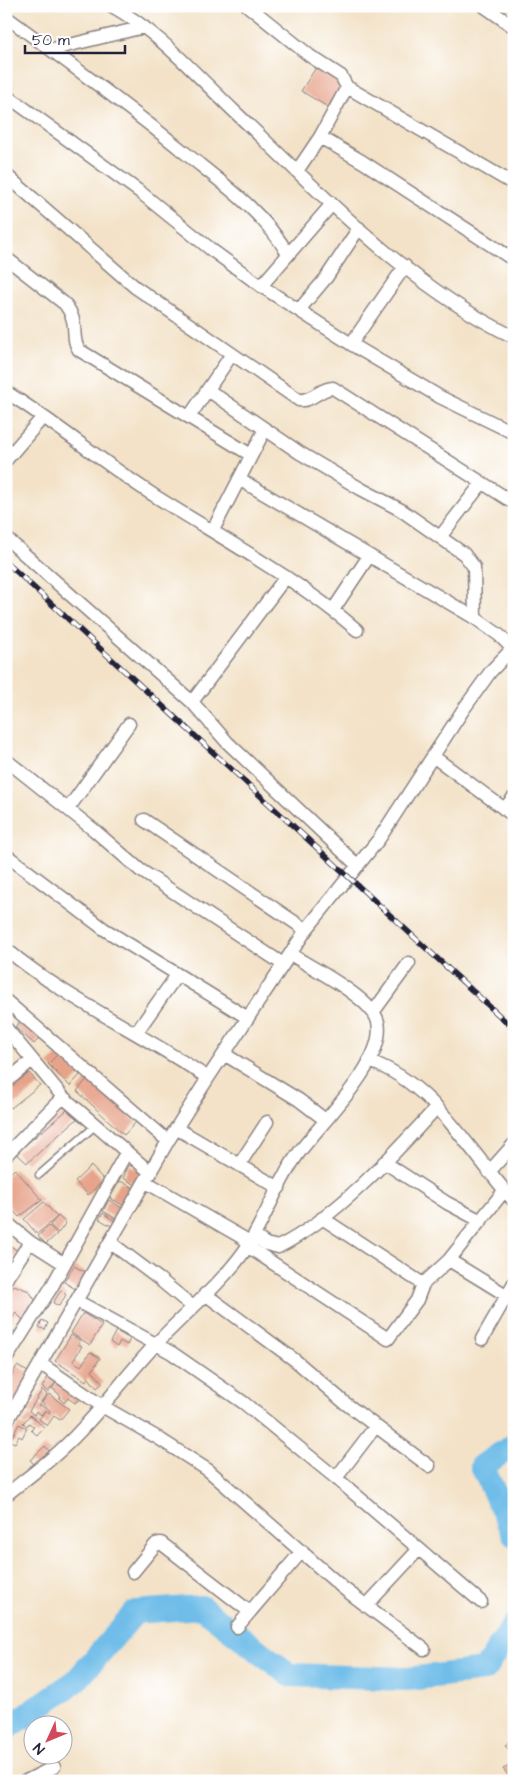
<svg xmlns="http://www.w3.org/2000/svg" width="520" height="1787" font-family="'Architects Daughter',sans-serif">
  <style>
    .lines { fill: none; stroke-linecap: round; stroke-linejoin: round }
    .river { stroke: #6fbde9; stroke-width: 24 }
    .building { fill: #e7a38a }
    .lane-casing { stroke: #8a8281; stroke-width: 9 }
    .street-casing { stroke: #8a8281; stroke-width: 15 }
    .lane { stroke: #fff; stroke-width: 6 }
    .street { stroke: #fff; stroke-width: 12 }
    .rail-casing { stroke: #22223b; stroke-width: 5.5 }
    .rail { stroke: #fff; stroke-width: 4; stroke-dasharray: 11; stroke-linecap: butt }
  </style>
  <rect width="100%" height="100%" fill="#fff"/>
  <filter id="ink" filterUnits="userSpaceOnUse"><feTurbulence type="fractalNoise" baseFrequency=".02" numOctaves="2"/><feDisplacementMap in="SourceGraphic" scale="10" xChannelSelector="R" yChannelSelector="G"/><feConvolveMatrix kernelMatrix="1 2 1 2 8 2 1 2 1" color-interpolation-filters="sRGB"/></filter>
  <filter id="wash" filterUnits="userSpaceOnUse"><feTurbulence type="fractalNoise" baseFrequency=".0096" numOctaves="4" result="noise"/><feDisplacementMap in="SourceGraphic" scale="20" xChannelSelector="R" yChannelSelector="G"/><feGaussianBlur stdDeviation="1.12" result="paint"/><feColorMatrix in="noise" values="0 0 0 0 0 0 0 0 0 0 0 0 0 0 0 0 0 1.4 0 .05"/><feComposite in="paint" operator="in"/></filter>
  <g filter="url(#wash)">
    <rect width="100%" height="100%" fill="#f3e2c7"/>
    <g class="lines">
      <path class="river" d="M514,1445l-32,21 32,69
        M6,1729l70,-48 59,-69 66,-5 89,68 118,4 76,-9 30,-45"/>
    </g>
    <g id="blocks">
      <path class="building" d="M317,66l26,16 -15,25 -27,-16z
        M22,1019l19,17 -7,8 -19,-17z
        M58,1054l22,21 -10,11 -22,-22z
        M29,1073l11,12 -29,23 -5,-5v-13z
        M88,1078l48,44 -12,13 -47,-44z
        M67,1110l10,9 -50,44 -11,-10z
        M129,1165l16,7 -7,14 -15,-8z
        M91,1166l13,14 -16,15 -13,-14z
        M15,1169l27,31 -23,17 -13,-14v-27z
        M120,1181l16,8 -10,18 -16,-9z
        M109,1200l16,10 -6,11 -16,-10z
        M44,1202l13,15 -20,17 -13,-15z
        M103,1213l13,9 -3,5 -14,-8z
        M58,1216l8,7 -8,10 -8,-8z
        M49,1226l8,8 -11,10 -8,-8z
        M6,1243l12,8 -12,19z
        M74,1266l13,7 -10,17 -13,-8z
        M14,1285l15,6 8,12 -12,19 -9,-9 -10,13v-28z
        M61,1290l5,5 -7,11 -6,-3z
        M83,1313l19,12 -12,20 -19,-12z
        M42,1320l6,3 -3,7 -6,-3z
        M6,1327l9,5 -9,16z
        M116,1331l14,8 -3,6 -7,-4 -3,6 -7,-5z
        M71,1335l10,6 -3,3 4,2 -9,15 8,5 9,-14 10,6 -8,13 11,12 -6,5 -9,-11 -2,4 -31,-20z
        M17,1366l13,7 -15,28 -9,-5v-11z
        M49,1376l7,6 -8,10 -6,-5z
        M58,1381l21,18 -4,4 -7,-5 -4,5 -5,-5 2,-2 -9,-8z
        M42,1390l5,4 -9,12 2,-2 6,5 -5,6 -5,-4 -2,4 -5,-4z
        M49,1394l20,15 -9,11 -6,-4 -7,10 -8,-7 7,-9 3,3 1,-2 -8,-9z
        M6,1399l6,3 -6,10z
        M30,1415l14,12 -7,8 -6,-5 3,-3 -5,-4 -2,3 -4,-3z
        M19,1424l8,4 -5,10 -3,-2 -4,7 -5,-2z
        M45,1446l5,6 -14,14 -6,-6z
        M514,1739v16l-9,-9z
        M514,1764v17h-1l-10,-12z"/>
    </g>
  </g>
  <g filter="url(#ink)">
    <use href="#blocks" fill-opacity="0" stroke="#8a8281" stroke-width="1"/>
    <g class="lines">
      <g class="lane-casing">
        <path id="lane" d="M39,1175l56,-49"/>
      </g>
      <g class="street-casing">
        <path id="street" d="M112,6c48,27 84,69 123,106 86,81 171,173 279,225
          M248,6l62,50 31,20 6,11 167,97
          M484,6l30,21
          M6,17c62,45 123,90 183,139 36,29 75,57 99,98
          M53,49l91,-22
          M6,95l134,97 73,59 48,35 90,58 89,53 74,36
          M320,137l43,25 151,98
          M297,171l23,-34 27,-50
          M6,175l129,112 164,113c13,2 21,-12 34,-12l181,115
          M6,258l59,46c15,19 5,34 14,46l172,105
          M261,286l71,-82
          M299,310l27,-32 33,-50
          M351,344l54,-78
          M208,390l92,63 61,36 40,21 63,44 10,13 1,51
          M6,392c52,32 98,72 149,104 68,43 141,82 202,134
          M189,417l43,-63
          M6,460l37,-43
          M239,479l236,139 24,17 15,15
          M213,530l52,-101
          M440,537l42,-54
          M6,538l186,164 35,40 131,124
          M333,610l36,-54
          M192,702l93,-124
          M434,757l80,59
          M6,760l88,70 46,40 143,94
          M68,809l61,-85
          M504,809l10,-12
          M144,820l162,110
          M6,855l98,74 144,89
          M6,949c61,51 136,84 202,129
          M6,1001l162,140
          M374,1011l35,-48
          M6,1028l57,69 88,76
          M136,1033l41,-58
          M224,1054l75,46 25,19
          M369,1061c65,22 101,92 145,140
          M6,1082l26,-22
          M176,1128l103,60
          M6,1155l57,-58
          M384,1162l63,41 34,18
          M239,1165l28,-43
          M489,1172l25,-28
          M146,1182l104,60
          M322,1218l101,66
          M6,1222l24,20 33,21
          M254,1236l12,8 12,3c57,-28 117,-94 159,-140
          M111,1243l48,36 34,28
          M247,1246l141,93 29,-39 6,-16 26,-24 55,-69
          M449,1260l57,35
          M6,1279l24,-37
          M205,1294l91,67 49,42 84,63
          M77,1301l95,52 72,50 92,75 145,124
          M482,1339l32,-56
          M6,1359l45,-71 75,-135
          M41,1364l61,42 56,32 50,32 135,118 81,61
          M6,1423l162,-282 40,-63 98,-148 73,-91 84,-129 28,-39 23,-24
          M336,1478l39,-51
          M6,1495c26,-21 52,-40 74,-64 27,-28 50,-60 77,-88 28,-30 62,-57 86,-90 22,-31 33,-69 55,-99 22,-31 89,-92 80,-132 -5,-23 -67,-55 -88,-68
          M133,1572l23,-28 5,-1 89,69
          M366,1606l53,-57
          M237,1627l65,-76
          M26,1781l28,-14"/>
      </g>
      <use href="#lane" class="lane"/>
      <use href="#street" class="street"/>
      <g class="rail-casing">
        <path id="rail" d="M6,562l508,467"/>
      </g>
      <use href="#rail" class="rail"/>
    </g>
  </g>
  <rect width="520" height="1787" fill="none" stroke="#fff" stroke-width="25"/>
  <g transform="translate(48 1740) rotate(226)"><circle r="24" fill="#ffffff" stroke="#a7a7b1"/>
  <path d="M0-4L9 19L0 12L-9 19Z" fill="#d1495b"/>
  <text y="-8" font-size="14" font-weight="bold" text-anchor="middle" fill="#22223b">N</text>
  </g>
  <path d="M25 45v8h100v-8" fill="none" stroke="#22223b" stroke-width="2.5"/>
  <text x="32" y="45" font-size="15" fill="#22223b" stroke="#ffffff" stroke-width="4" paint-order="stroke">50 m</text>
</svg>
